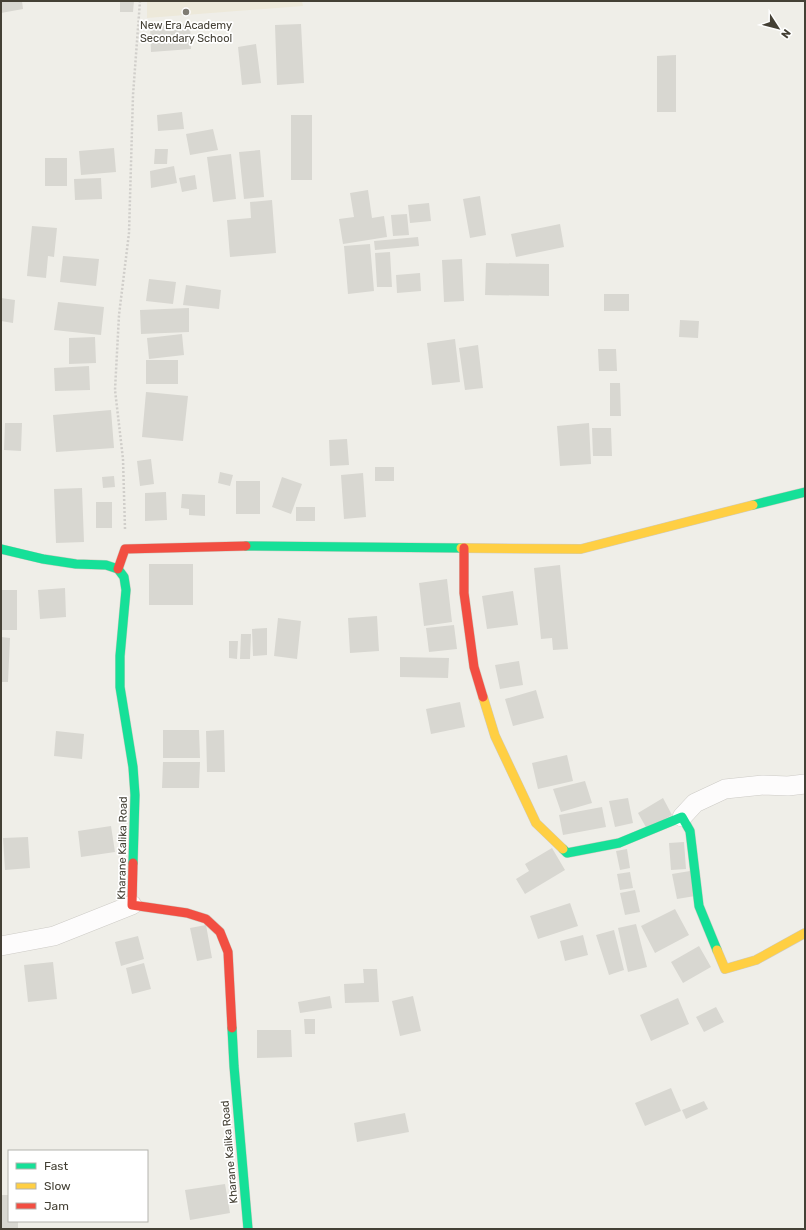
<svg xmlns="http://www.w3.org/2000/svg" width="806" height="1230" font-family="Rubik,sans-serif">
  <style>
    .education { fill: #ede9da }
    .building { fill: #d8d7d1 }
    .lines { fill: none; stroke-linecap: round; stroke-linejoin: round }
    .street-casing { stroke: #cdcbc6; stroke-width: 20 }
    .fast-casing { stroke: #cecbc0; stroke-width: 10 }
    .slow-casing { stroke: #cecbc0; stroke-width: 10 }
    .jam-casing { stroke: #cecbc0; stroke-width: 10 }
    .path { stroke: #d0ceca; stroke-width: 2.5; stroke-dasharray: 2 2; stroke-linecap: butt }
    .street { stroke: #fdfcfc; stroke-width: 19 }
    .fast { stroke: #16e098; stroke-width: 9 }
    .slow { stroke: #ffcf43; stroke-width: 9 }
    .jam { stroke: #f24e42; stroke-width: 9 }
    .poi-dot { fill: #807d74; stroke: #fff; stroke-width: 1.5 }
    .labels { text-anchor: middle; stroke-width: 3.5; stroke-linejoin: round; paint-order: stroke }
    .poi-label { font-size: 11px; fill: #444035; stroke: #fff }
    .street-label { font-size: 11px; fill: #444035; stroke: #fff }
  </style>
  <rect width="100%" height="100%" fill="#efeee8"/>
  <path class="education" d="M147,1h155l1,5 -156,12z"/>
  <path class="building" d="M1,1h21l1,8 -22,4z
    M120,1h14l-1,11h-13z
    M190,24l1,25 -40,3 -1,-26z
    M301,24l3,59 -27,2 -2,-60z
    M256,44l5,39 -19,2 -4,-38z
    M676,55v57h-19v-56z
    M182,112l2,17 -26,2 -1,-16z
    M291,115h21v65h-21z
    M213,129l5,21 -28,5 -4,-21z
    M114,148l2,24 -35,3 -2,-24z
    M155,149h13l-1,15h-13z
    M260,150l4,47 -20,2 -5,-47z
    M231,154l5,45 -23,3 -6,-45z
    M45,158h22v28h-22z
    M174,166l3,17 -26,5 -1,-17z
    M195,175l2,14 -15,3 -3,-14z
    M101,178l1,21 -27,1 -1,-21z
    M368,190l4,28 12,-2 3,21 -44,7 -4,-25 15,-2 -4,-24z
    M480,196l6,39 -16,3 -7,-39z
    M272,200l4,53 -46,4 -3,-37 24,-2 -1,-16z
    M429,203l2,18 -21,2 -2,-18z
    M407,214l2,21 -16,1 -2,-21z
    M560,224l4,23 -48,10 -5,-23z
    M32,226l25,2 -3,29 -6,-1 -2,22 -19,-2z
    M418,237l1,9 -44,4 -1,-9z
    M370,244l4,47 -26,3 -4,-48z
    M390,252l2,35h-15l-2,-34z
    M63,256l36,3 -3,27 -36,-4z
    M462,259l2,42 -20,1 -2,-42z
    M486,263l63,1v32l-64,-1z
    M420,273l1,18 -24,2 -1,-18z
    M149,279l27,3 -3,22 -27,-3z
    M186,285l35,5 -2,19 -36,-4z
    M604,294h25v17h-25z
    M1,298l14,2 -2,23 -12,-2z
    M58,302l46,5 -3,28 -47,-5z
    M189,308v24l-48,2 -1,-24z
    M680,320l19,1 -1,17 -19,-1z
    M182,334l2,21 -35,4 -2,-21z
    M95,337l1,26 -27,1v-26z
    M455,339l5,43 -28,3 -5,-42z
    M478,345l5,43 -18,2 -6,-42z
    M598,349h18l1,22h-18z
    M146,360h32v24h-32z
    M89,366l1,24 -35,1 -1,-23z
    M610,383h10l1,33h-11z
    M146,392l42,4 -5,45 -41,-4z
    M111,410l3,38 -58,4 -3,-37z
    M5,423h17l-1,28 -17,-1z
    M589,423l2,41 -31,2 -3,-40z
    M592,428h19l1,28h-19z
    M347,439l2,26 -19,1 -1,-26z
    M151,459l3,25 -14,2 -3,-25z
    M375,467h19v14h-19z
    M220,472l13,3 -3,11 -12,-3z
    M363,473l3,44 -22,2 -3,-44z
    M114,476l1,11 -12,1 -1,-11z
    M282,477l20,7 -11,30 -19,-7z
    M236,481h24v33h-24z
    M82,488l2,54 -28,1 -2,-54z
    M166,492l1,28 -22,1v-28z
    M182,494l23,1v21l-16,-1v-6l-8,-1z
    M96,502h16v26h-16z
    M296,507h19v14h-19z
    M149,564h44v41h-44z
    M560,565l8,84 -15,1 -1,-12 -11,1 -7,-71z
    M447,579l5,43 -28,4 -5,-43z
    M65,588l1,29 -26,2 -2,-29z
    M1,590h16v40h-16z
    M513,591l5,34 -31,4 -5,-33z
    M377,616l2,35 -29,2 -2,-35z
    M278,618l23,3 -4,38 -23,-3z
    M454,625l3,24 -28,3 -3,-24z
    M267,628v27l-14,1 -1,-27z
    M241,634h10l-1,25h-10z
    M1,637l9,1 -2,44h-7z
    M229,641h9l-1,18 -8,-1z
    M400,657l49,1 -1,20 -48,-1z
    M519,661l4,24 -23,4 -5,-24z
    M536,690l8,28 -31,8 -8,-27z
    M460,702l5,25 -34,7 -5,-25z
    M163,730h36l1,28h-37z
    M224,730l1,42h-18l-1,-41z
    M56,731l28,3 -2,25 -28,-3z
    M567,755l6,26 -35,8 -6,-26z
    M163,762h37l-1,26h-37z
    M585,781l7,22 -31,9 -8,-23z
    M628,798l5,25 -18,4 -6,-26z
    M663,798l9,17 -25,14 -9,-16z
    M602,807l4,20 -43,8 -4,-20z
    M111,826l4,26 -34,5 -3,-26z
    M28,837l2,31 -25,2 -2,-32z
    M684,842l2,27 -15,1 -2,-27z
    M552,848l13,22 -40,24 -9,-15 13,-8 -4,-7z
    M627,849l3,19 -10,2 -4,-19z
    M690,871l5,25 -18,3 -5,-25z
    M630,872l3,16 -13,2 -3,-16z
    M635,890l5,22 -15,3 -5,-22z
    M570,903l8,23 -40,13 -8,-23z
    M675,909l14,26 -34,18 -14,-27z
    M636,924l11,43 -19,5 -10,-44z
    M206,925l6,33 -15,3 -7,-33z
    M614,930l10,40 -15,5 -13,-40z
    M583,935l5,20 -23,6 -5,-20z
    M138,936l6,23 -23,7 -6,-24z
    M699,946l12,21 -28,16 -12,-21z
    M53,962l4,37 -29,3 -4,-37z
    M144,963l7,26 -19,5 -6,-26z
    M363,969h14l2,33 -34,1 -1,-19 20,-1z
    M330,996l2,12 -32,5 -2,-11z
    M413,996l8,35 -21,5 -8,-35z
    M678,998l11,26 -38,17 -11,-26z
    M716,1007l8,15 -20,10 -8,-15z
    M304,1019h11v15h-10z
    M257,1030h34l1,27 -35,1z
    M671,1088l10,23 -36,15 -10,-23z
    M704,1101l4,8 -22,10 -4,-9z
    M405,1113l4,19 -52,10 -3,-19z
    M225,1184l5,29 -40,7 -5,-30z
    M1,1195h8v26h9v8h-17z"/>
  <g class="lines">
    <g class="street-casing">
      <path id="street" d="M682,817l13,-14 30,-14 38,-4 25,1 17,-2
        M1,946l53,-10 78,-31"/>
    </g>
    <g class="fast-casing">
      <path id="fast" d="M753,505l52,-13
        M246,546l215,2
        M1,549l42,10 33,5 30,1 12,4 6,8 2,13 -6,66v31l13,80 2,28 -2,68
        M563,849l4,4 52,-10 63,-26 8,14 9,75 18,44
        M232,1028l2,38 14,163"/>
    </g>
    <g class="slow-casing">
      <path id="slow" d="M461,548l120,1 172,-44
        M483,697l12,39 41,87 27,26
        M717,950l8,19 31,-9 49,-27"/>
    </g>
    <g class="jam-casing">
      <path id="jam" d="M464,548v45l10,74 9,30
        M118,569l7,-20 121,-3
        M133,863l-1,42 55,8 19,6 14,13 8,20 4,76"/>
    </g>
    <path class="path" d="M125,529l-2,-70 -8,-69 4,-75 10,-82 4,-138 7,-94"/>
    <use href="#street" class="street"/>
    <use href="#fast" class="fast"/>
    <use href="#slow" class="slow"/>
    <use href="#jam" class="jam"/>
  </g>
  <circle class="poi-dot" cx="186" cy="12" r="4"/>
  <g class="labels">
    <g class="poi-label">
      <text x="186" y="29">New Era Academy<tspan x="186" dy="13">Secondary School</tspan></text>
    </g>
    <g class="street-label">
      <text transform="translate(122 848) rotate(-89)" y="4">Kharane Kalika Road</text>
      <text transform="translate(229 1152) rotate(-95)" y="4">Kharane Kalika Road</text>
    </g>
  </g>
  <rect width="806" height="1230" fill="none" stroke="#444035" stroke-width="4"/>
  <rect x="8" y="1150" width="140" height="72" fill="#ffffff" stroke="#b4b3ae"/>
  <rect x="16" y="1163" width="20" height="6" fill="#16e098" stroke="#b4b3ae"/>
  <text x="44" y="1170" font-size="12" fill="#444035">Fast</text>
  <rect x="16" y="1183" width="20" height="6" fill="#ffcf43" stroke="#b4b3ae"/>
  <text x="44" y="1190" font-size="12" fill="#444035">Slow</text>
  <rect x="16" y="1203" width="20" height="6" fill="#f24e42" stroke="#b4b3ae"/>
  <text x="44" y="1210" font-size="12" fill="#444035">Jam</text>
  <g transform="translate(778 28) rotate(126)" stroke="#ffffff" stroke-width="3" paint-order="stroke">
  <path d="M0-3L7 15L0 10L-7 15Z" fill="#444035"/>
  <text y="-6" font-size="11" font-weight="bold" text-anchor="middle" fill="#444035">N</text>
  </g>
</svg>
